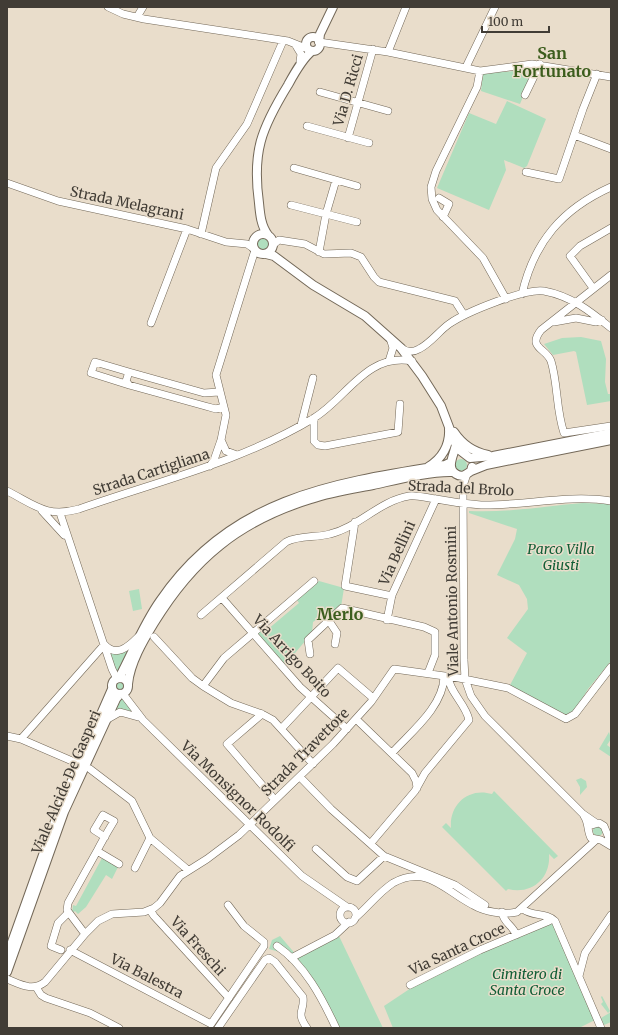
<svg xmlns="http://www.w3.org/2000/svg" width="618" height="1035" font-family="Merriweather,serif">
  <style>
    .green { fill: #b0debe }
    .lines { fill: none; stroke-linecap: round; stroke-linejoin: round }
    .minor-casing { stroke: #736858; stroke-width: 8 }
    .major-casing { stroke: #736858; stroke-width: 10 }
    .minor { stroke: #fff; stroke-width: 7 }
    .major { stroke: #fff; stroke-width: 8 }
    .labels { text-anchor: middle; stroke-width: 3; stroke-linejoin: round; paint-order: stroke }
    .street-label { font-size: 14px; fill: #413c35; stroke: #e9ddcb }
    .park-label { font-size: 14px; font-style: italic; fill: #115e36; stroke: #e9ddcb }
    .quarter-label { font-size: 16px; font-weight: bold; fill: #3c5d1d; stroke: #e9ddcb }
  </style>
  <rect width="100%" height="100%" fill="#e9ddcb"/>
  <path class="green" d="M534,70l-14,34 -39,-13 2,-18z
    M507,101l39,18 -19,47 -3,2 -20,-8 2,10 -17,40 -52,-22 32,-75 27,11z
    M257.5 244a5.5 5.5 0 1 1 11 0a5.5 5.5 0 1 1-11 0Z
    M581,337l20,4 5,18 -1,23 3,12h3v7l-24,4 -11,-53 -2,-1 -21,4 -9,-11 18,-6z
    M455 465a6 6 0 1 1 12 0a6 6 0 1 1-12 0Z
    M583,503l28,1v157l-23,28 -12,20 -10,8 -57,-30 18,-34 -20,-15 21,-29 -1,-10 -8,-14 -22,-10 18,-36 2,-10 -48,-16v-2c39,2 76,-5 114,-8z
    M319,581l25,7 -3,19 -15,12 -7,-1 -6,4 -1,11 -28,33 -27,-32 8,-7 2,3 32,-27 -2,-3z
    M139,589l3,20 -9,2 -4,-20z
    M128,649l-9,23 -2,2 -9,-24z
    M115 686a5 5 0 1 1 10 0a5 5 0 1 1-10 0Z
    M121,695l11,17 -9,-3 -11,4z
    M609,732l2,7 -4,6 4,3v9l-12,-8z
    M581,778l5,3 1,6 -7,8v-8l-4,-7z
    M494,791l64,65 -4,3 -5,-5c2,24 -17,41 -41,35l-2,2 -64,-64 4,-4 5,5c-2,-24 18,-41 41,-34z
    M593 831a5 5 0 1 1 10 0a5 5 0 1 1-10 0Z
    M102,858l16,9 -6,12 -6,-4 -20,32 -8,7 -3,-3 -3,2 1,-8 3,1z
    M553,922l42,98 -16,8h-186l-9,-22 39,-26 42,-21z
    M280,936l18,21 41,-21 44,92h-50l-17,-37 -33,-38 -14,-4 3,-9z
    M602,996l8,15 -2,2 -7,-9 2,-2 -2,-5z
    M611,1012v10l-7,3 -3,-7z"/>
  <g class="lines">
    <g class="minor-casing">
      <path id="minor" d="M108,7l15,7 21,5 144,22 20,8
        M137,17l6,-10
        M319,42l69,10 92,19 52,-7 79,13
        M295,44l6,10 -1,7
        M388,52l18,-45
        M466,67l29,-60
        M480,71l-3,16 -41,84 -5,16 1,12 5,11 46,48 23,41
        M320,92l68,19
        M525,95l15,-31
        M307,126l62,17
        M574,135l37,14
        M348,138l25,-89
        M294,168l63,18
        M526,172l33,7 24,-70 14,-35
        M7,183l51,18 129,28 39,13 21,2 6,4
        M439,198l10,6 -6,13
        M291,205l66,17
        M201,234l15,-66 31,-44 36,-83
        M274,244l5,-4 26,4 19,10 27,-1 10,4 13,20 5,5 76,19 9,14
        M319,252l7,-38 10,-34
        M611,275l-70,55c-14,18 5,18 10,31 7,23 5,49 13,72l47,-7
        M593,288l-23,-32 10,-10 31,-18
        M522,294c12,-52 40,-85 89,-107
        M554,322l22,-4 20,4 6,-2
        M151,323l36,-94
        M401,348c6,4 11,5 18,1 12,-6 20,-18 30,-25 17,-12 76,-36 95,-33 27,5 46,20 67,37
        M389,361l4,-13 -3,-10
        M129,372l-34,-10 -4,11 38,12
        M219,392l-15,1 -75,-21 -3,9 3,4 76,21 11,3 8,-2
        M314,418v23l4,4 7,1 73,-14 2,-28
        M301,425l12,-47
        M221,440l5,11 11,4
        M210,466l4,-6 7,-20 5,-25 -10,-40 39,-125
        M467,474l-4,12 1,174 1,19 6,17 14,20 98,98 13,9
        M7,491c28,14 39,27 72,18 79,-28 162,-47 235,-91 33,-20 52,-65 98,-57
        M42,511l22,24
        M60,513l52,156 5,10
        M355,522l-10,64 47,10
        M222,598l78,89 47,42
        M201,615l85,-73c13,-7 29,-4 44,-8 29,-7 49,-33 79,-38 8,-1 18,2 27,3 15,3 30,5 45,6 43,1 87,-11 130,-4
        M387,620l5,-25 44,-96
        M329,621l8,12 -2,11
        M154,637l38,41 11,8 28,17 31,11 11,6 40,44
        M104,644c12,14 24,3 34,-7
        M310,654l-2,-14 34,-32 82,19 11,5v23l-7,18
        M203,686l21,-28 90,-77
        M123,694l20,26 159,156 45,31
        M262,714l-35,30 48,56
        M356,719l56,54 4,8 1,7
        M106,720l14,-8 18,5
        M282,728l56,-60 35,30
        M7,736l14,3 51,22h8
        M21,739l83,-94
        M392,753c19,-21 51,-46 52,-76
        M90,769l42,32 18,37 38,32
        M300,777l31,32 53,47 71,29 30,20
        M584,816c5,7 3,15 7,22l10,2 10,6
        M592,825l7,-2 5,3 7,17
        M371,843l44,-52 10,-18 44,-53c-3,-16 -20,-28 -21,-44
        M316,849l31,28 10,4 27,-25
        M97,851l22,13
        M135,868l15,-30
        M340 915a8 8 0 1 1 16 0a8 8 0 1 1-16 0Z
        M523,909c9,8 23,3 32,12l46,107
        M150,910l4,6 75,82
        M502,912c1,11 12,14 14,23
        M355,918c13,-11 24,-26 38,-35 34,-19 52,8 80,22 12,7 31,10 44,7l79,-72
        M85,934l-18,-24 1,-7 29,-52c5,-10 11,-20 17,-30l-11,-6 -9,15 11,7
        M277,946c28,19 45,52 59,82
        M61,950l-10,-4 7,-23 10,-10
        M70,950l141,74 53,-78v-4l-20,-16 -16,-21
        M291,958l44,-23 14,-13
        M579,976l6,-23 26,-38
        M7,979c13,5 25,13 38,3l40,-48 13,-13 14,-7 32,-2 10,-4 6,-5 20,-27 27,-17 32,-24 94,-91 38,-42 23,-33 65,9 49,10 58,31 9,-5 36,-47
        M410,985l70,-35 69,-29
        M36,987l5,8 5,3 44,15 29,15
        M218,1028l47,-68 4,-2 6,4 28,35c2,15 -8,14 4,31"/>
    </g>
    <g class="major-casing">
      <path id="major" d="M306 44a7 7 0 1 1 14 0a7 7 0 1 1-14 0Z
        M319,42l1,-8 13,-27
        M253 244a10 10 0 1 1 20 0a10 10 0 1 1-20 0Z
        M268,235c-7,-9 -8,-21 -9,-32 -7,-51 2,-74 29,-118 6,-11 14,-26 24,-34
        M266,254l8,2 39,29 52,31 36,32 21,28 19,30 16,42 13,10 23,-2 118,-23
        M454,432c8,12 19,20 34,23
        M456,444c-1,9 -11,24 0,30 6,4 11,0 15,-3l1,-4
        M428,467c14,-8 22,-22 21,-38
        M471,471l15,-6 125,-25
        M112 686a8 8 0 1 1 16 0a8 8 0 1 1-16 0Z
        M119,678c14,-26 24,-53 41,-77 70,-103 172,-118 285,-136l6,-3
        M128,684c2,-21 15,-43 26,-61 39,-64 85,-102 157,-124 20,-7 41,-10 62,-14 23,-5 57,-14 80,-13
        M7,956l52,-146 53,-121
        M7,972l57,-160 52,-113 4,-5"/>
    </g>
    <use href="#minor" class="minor"/>
    <use href="#major" class="major"/>
  </g>
  <g class="labels">
    <g class="street-label">
      <text transform="translate(348 90) rotate(-74)" y="5">Via D. Ricci</text>
      <text transform="translate(127 203) rotate(12)" y="5">Strada Melagrani</text>
      <text transform="translate(151 472) rotate(-18)" y="5">Strada Cartigliana</text>
      <text transform="translate(461 488) rotate(3)" y="5">Strada del Brolo</text>
      <text transform="translate(397 553) rotate(-66)" y="5">Via Bellini</text>
      <text transform="translate(452 601) rotate(-91)" y="5">Viale Antonio Rosmini</text>
      <text transform="translate(292 656) rotate(47)" y="5">Via Arrigo Boito</text>
      <text transform="translate(305 752) rotate(-45)" y="5">Strada Travettore</text>
      <text transform="translate(66 782) rotate(-67)" y="5">Viale Alcide De Gasperi</text>
      <text transform="translate(238 796) rotate(44)" y="5">Via Monsignor Rodolfi</text>
      <text transform="translate(198 946) rotate(48)" y="5">Via Freschi</text>
      <text transform="translate(457 949) rotate(-25)" y="5">Via Santa Croce</text>
      <text transform="translate(147 976) rotate(27)" y="5">Via Balestra</text>
    </g>
    <g class="park-label">
      <text x="561" y="554">Parco Villa<tspan x="561" dy="16">Giusti</tspan></text>
      <text x="527" y="979">Cimitero di<tspan x="527" dy="16">Santa Croce</tspan></text>
    </g>
    <g class="quarter-label">
      <text x="552" y="59">San<tspan x="552" dy="18">Fortunato</tspan></text>
      <text x="340" y="620">Merlo</text>
    </g>
  </g>
  <rect width="618" height="1035" fill="none" stroke="#413c35" stroke-width="16"/>
  <path d="M482 26v6h67v-6" fill="none" stroke="#413c35" stroke-width="2"/>
  <text x="488" y="26" font-size="12" fill="#413c35" stroke="#e9ddcb" stroke-width="3" paint-order="stroke">100 m</text>
</svg>
